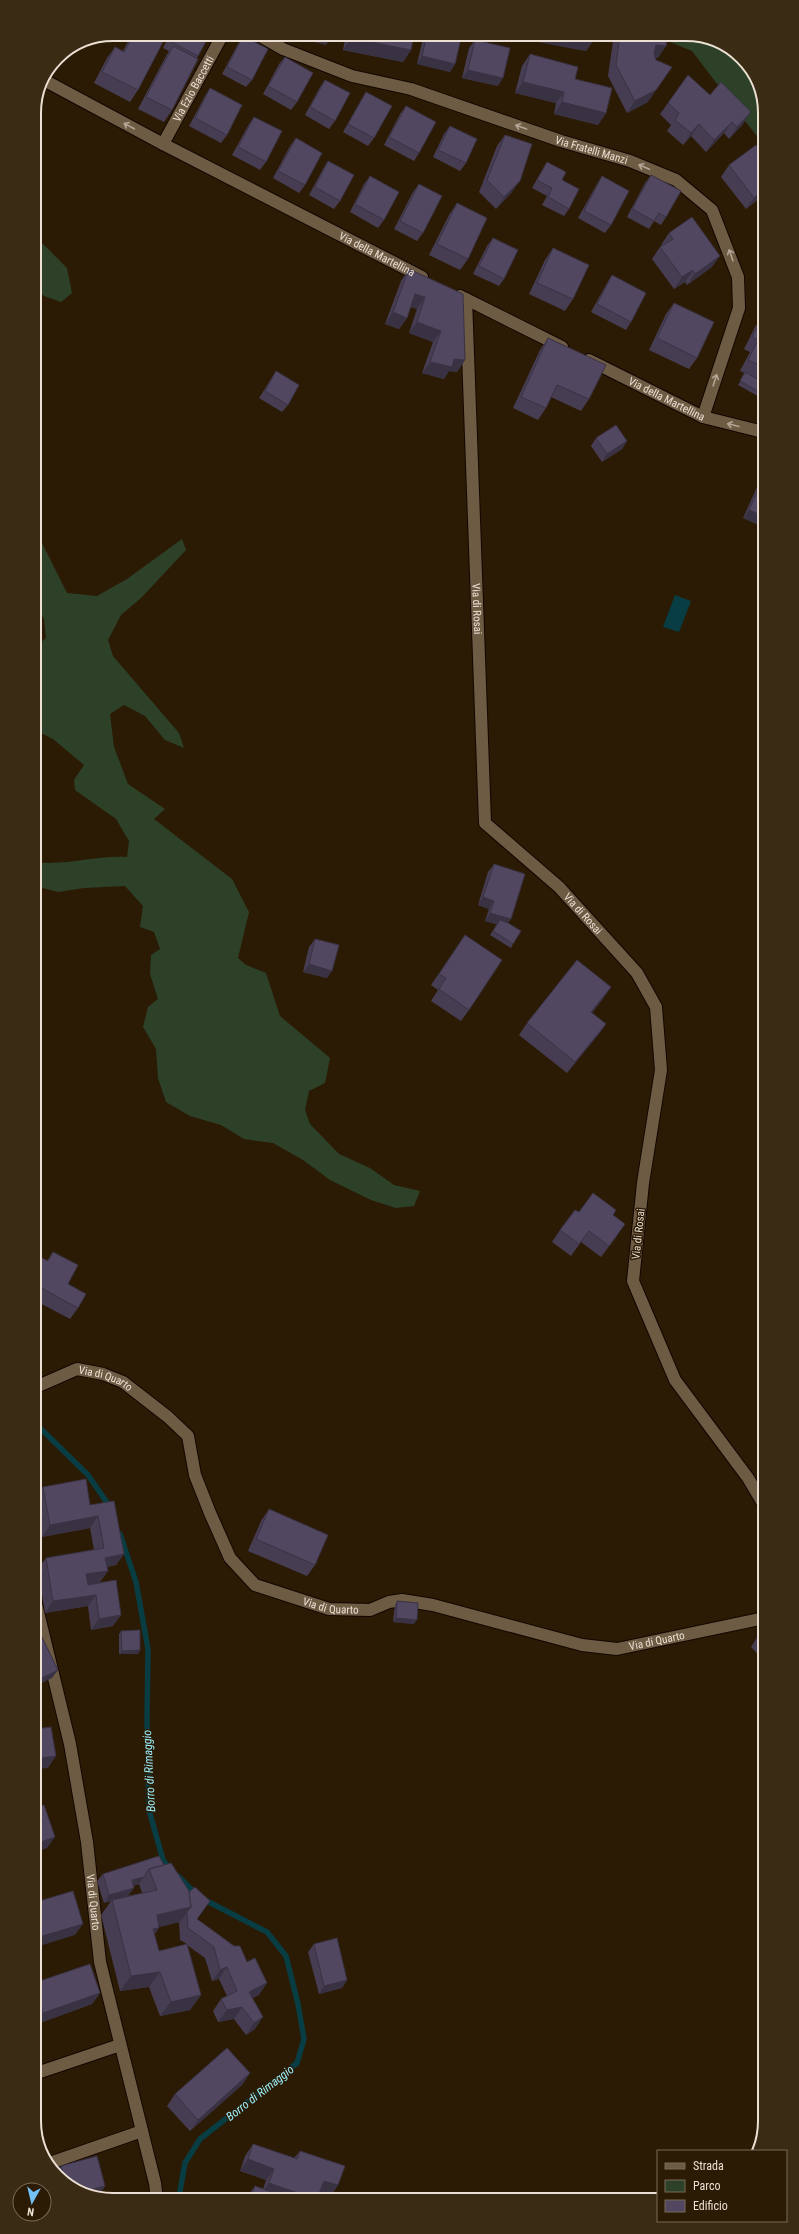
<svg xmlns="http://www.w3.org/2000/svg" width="799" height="2234" font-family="'Roboto Condensed',sans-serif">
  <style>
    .green { fill: #2d4129 }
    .water { fill: #083d44 }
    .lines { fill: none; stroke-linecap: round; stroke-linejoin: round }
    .stream { stroke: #083d44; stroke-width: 5.5 }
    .minor-casing { stroke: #130600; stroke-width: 14 }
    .minor { stroke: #6e5b44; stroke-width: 12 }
    .wall { fill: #473d53; fill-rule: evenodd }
    .shaded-wall { fill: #393243 }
    .building { fill: #524760; stroke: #393243 }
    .oneway { stroke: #b3a493 }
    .labels { text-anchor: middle; stroke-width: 3; stroke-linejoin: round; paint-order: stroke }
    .street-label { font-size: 11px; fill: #ebe0d3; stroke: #2b1b05 }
    .water-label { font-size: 12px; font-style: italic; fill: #9aedfa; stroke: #2b1b05 }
    .rim { fill: none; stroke: #ebe0d3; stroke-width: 2 }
  </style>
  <rect width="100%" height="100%" fill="#2b1b05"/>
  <path class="green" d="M651,34h41l42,16 28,42v51l-70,-92z
    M34,235l33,33 5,25 -11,9 -17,-6 -10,-10z
    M35,529l32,64 30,3 30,-17 55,-40 4,11 -45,48 -20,17 -13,25 5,16 66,77 5,15 -19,-8 -20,-24 -21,-11 -14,9 4,33 14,37 37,25 -11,10 78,60 17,33 -11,46 8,7 20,8 14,43 50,42 -5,25 -16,8 -4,19 5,14 29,30 31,14 24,17 26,6 -6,15 -18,2 -25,-8 -41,-20 -27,-20 -30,-17 -29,-4 -23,-14 -31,-9 -24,-14 -8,-24 -2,-29 -13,-22 5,-20 10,-8 -8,-25 1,-19 9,-6 -6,-17 -14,-5 3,-21 -18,-20 -41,2 -26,4 -23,-6v-24c31,4 61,-7 92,-5l2,-16 -13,-22 -41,-29 -1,-10 10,-15 -31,-26 -18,-9v-83l11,-9 -2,-19 -9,-16z"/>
  <path class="water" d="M675,595l16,6 -12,31 -16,-5z"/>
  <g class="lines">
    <path class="stream" d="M36,1424l52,51 22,32
      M120,1534l16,48 12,67 -1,72 2,89 14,50 7,9
      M178,1876l18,18
      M183,2199l-3,-8 5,-28 15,-24 97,-76 7,-24 -6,-35 -12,-48 -19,-24 -64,-33"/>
    <g class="minor-casing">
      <g id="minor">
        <path id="s1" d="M257,34l26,15 69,27 59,13 150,52 69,20 46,19 36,30 26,67 1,31 -36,109"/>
        <path id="s2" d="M42,79l121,65 259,133"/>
        <path id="s3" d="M163,144l60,-110"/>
        <path d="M460,296l102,51"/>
        <path id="s4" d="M466,299l19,524 74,64 78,86 19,34 5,63 -18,113 -10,98 42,99 73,98 16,27"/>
        <path id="s5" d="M589,360l114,57 60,15"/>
        <path id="s6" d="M36,1387l41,-18 26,5 20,8 45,35 20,19 7,39 15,38 20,45 25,27 74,24 41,1 19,-8 13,-2 31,5 149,40 35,4 147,-31"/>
        <path id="s7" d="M36,1604l34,140 17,98 13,120 55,221 2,17"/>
        <path d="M37,2073l83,-28"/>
        <path d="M50,2163l92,-32"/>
      </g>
    </g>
    <use href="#minor" class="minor"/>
  </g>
  <path class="wall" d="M132,34h21l-15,56 -8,12 -36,-19 13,-25 8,-11 8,4z
    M170,34h40l-13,24 -25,52 -8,12 -26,-13 27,-51 4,-7 -6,-3z
    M346,34h68l-3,16 -8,12 -60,-12z
    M424,34h38l-7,30 -5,8 -33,-8z
    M493,34h35l-4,4 -31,2z
    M529,34h66l-9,17 -58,-11z
    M614,34h54l-10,24 -3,-1 -7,45 -21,11 -19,-37z
    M243,36l9,44 -6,7 -24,-13 16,-30z
    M475,40l23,46 -36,-8 7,-30z
    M530,54l45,25 31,34 -8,12 -44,-11 2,-11 -41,-10 7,-27z
    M285,57l12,45 -6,8 -28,-16 16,-30z
    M325,80l10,41 -6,8 -24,-14 15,-28z
    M210,88l17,47 -6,8 -32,-17 16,-30z
    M366,92l8,46 -6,8 -25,-14 18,-32z
    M710,95l33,29 -14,15 -5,-6 -18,19 -15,-16 -8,9 -16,-14 4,-6 -11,-11 8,-11z
    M406,106l13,47 -5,8 -30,-16 16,-31z
    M254,117l12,45 -6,8 -28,-15 17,-31z
    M450,126l16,37 -6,8 -27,-14 11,-23z
    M505,135l7,57 -16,17 -17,-17 18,-46z
    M296,138l9,47 -6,8 -26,-15 17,-32z
    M762,154v42l-16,13 -25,-32 8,-12z
    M328,161l12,40 -6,8 -25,-14 14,-26z
    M547,162l22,47 -5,7 -22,-11 5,-9 -15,-8 10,-18z
    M651,175l15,42 -5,8 -7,-4 -5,8 -22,-12 18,-34z
    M370,176l14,44 -6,8 -28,-16 14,-28z
    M602,176l9,49 -6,8 -27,-15 19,-34z
    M419,184l4,49 -6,8 -23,-12 19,-37z
    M457,203l11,56 -8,11 -31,-15 20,-40z
    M669,233l43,34 -25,18 -2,-3 -11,7 -22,-30 8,-12 2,-1 -1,-1z
    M493,238l11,41 -5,7 -26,-12 14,-28z
    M553,248l20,51 -8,12 -36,-17 16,-34z
    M409,269l56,91 -8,12 -8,-1 -5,8 -22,-6 11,-31 -24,-9 8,-24 -6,-2 -4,11 -8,11 -14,-5 16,-43z
    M612,275l19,47 -5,8 -35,-18 16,-29z
    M674,303l23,55 -8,11 -40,-19 17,-36z
    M763,316v83l-25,-14 7,-12 -5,-2 10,-19 -6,-3 11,-22z
    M548,338l41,61 -8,12 -30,-14 -5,11 -8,12 -25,-12 27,-58z
    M276,371l12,34 -6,7 -23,-14z
    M596,438l31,3 -5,8 -20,13 -11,-16z
    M763,474v53l-20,-9z
    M494,864l19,80 -2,4 -21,-13 7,-11 -12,-3 4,-12 -11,-4 10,-33z
    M465,935l4,75 -8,11 -30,-20 7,-11 -7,-5z
    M315,939l12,39 -24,-6 6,-25z
    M611,987l-19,26 14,11 -8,11 -31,38 -48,-38 8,-12z
    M579,1212l34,3 4,21 -16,21 -20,-15 -10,14 -19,-14 8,-12z
    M53,1252l15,32 10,24 -8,11 -34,-18v-46l11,6z
    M43,1487l47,18 34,49 -8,11 -9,2 1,4 -8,11 -12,2 28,-4 -3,46 -22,4 -3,-24 -43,7 -7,-44 8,-11 48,-8 -4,-22 -48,9 -6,-32v-9z
    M269,1509l46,56 -8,11 -59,-25 13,-30z
    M397,1601l17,23 -21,-2 2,-17z
    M121,1631l19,19 -2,4h-19v-20z
    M764,1631v29l-13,-13 5,-8z
    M164,1865l33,54 62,76 -7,3 3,31 -9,6 -12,-16 -16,3 -5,-11 8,-12 6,-3 -8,-17 -7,2 -7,-23 -18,-13 14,50 -11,15 -30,6 -11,-29 -29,4 -19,-76 10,-14 -7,2 -7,-22 6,-7zM139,1884l3,9 -14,3 5,-10zM179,1922l1,18 7,4 -28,7 -5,-16 5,-8z
    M314,1944l33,36 -5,8 -23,6 -11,-42z
    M37,1982l63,11 -8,11 -55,20z
    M250,2073l-8,12 -52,46 -23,-25 8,-12z
    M253,2144l41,14 6,-7 38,34 -8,12 -11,-4 -2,6h-43l-2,-1v1h-24l1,-5 6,-8 8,3 3,-9 -26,-9 5,-15z
    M61,2166l44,20 -5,8 -5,1 -34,-14 -5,-8z"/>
  <path class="shaded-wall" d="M295,34h25l12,3 -6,8 -33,-8z
    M497,34h31l-4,4 -31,2z
    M532,34h34l28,6 -8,11 -58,-11z
    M351,38l60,12 -8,12 -60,-12z
    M656,45l10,1 -8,12 -10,-2z
    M422,56l33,8 -5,8 -33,-8z
    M672,67l-24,35 -21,11 8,-12z
    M468,70l35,8 -5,8 -36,-8z
    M523,82l41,10 -8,11 -41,-10z
    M562,102l44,11 -8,12 -44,-11z
    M751,112l-8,12 -14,15 8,-12z
    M732,122l-8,11 -18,19 8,-12z
    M699,124l-8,12 -8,9 8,-12z
    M520,181l-8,11 -16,17 8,-12z
    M762,191v5l-16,13 8,-11z
    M720,256l-8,11 -25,18 8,-11z
    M693,270l-8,12 -11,7 8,-12z
    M415,294l10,3 -8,12 -10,-3z
    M393,312l14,6 -8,11 -14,-5z
    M417,322l24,9 -8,11 -24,-9z
    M454,359l11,1 -8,12 -8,-1 -5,8 -22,-6 8,-11z
    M627,441l-5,8 -20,13 5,-8z
    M749,510l14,6v11l-20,-9z
    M483,897l11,4 -5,8 -11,-4z
    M490,913l21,6 -6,8 -20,-6z
    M309,964l23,7 -5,7 -24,-6z
    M611,987l-8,12 -20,25 8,-12z
    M606,1024l-8,11 -31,38 8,-11z
    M625,1224l-8,12 -16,21z
    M98,1516l-8,12 -48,9 8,-12z
    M124,1554l-8,11 -19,4 8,-11z
    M108,1571l-8,11 -22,4 8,-12z
    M96,1595l-8,11 -43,7 8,-12z
    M121,1615l-8,11 -22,4 8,-11z
    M396,1618l21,2 -3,4 -21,-2z
    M140,1650l-2,4h-19l3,-3z
    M58,1670l-6,8 -16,8v-5z
    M56,1756l-8,12 -12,1v-10z
    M55,1837l-8,11 -11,4v-8z
    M144,1877l-5,7 -12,4 5,-8z
    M134,1888l-6,8 -16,4 -1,1 -7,2 5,-8z
    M191,1907l-11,15 -33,8 10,-15z
    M83,1924l-8,11 -39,12v-9z
    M159,1928l-10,15 4,-14z
    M227,1967l-8,12 -7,2 8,-11z
    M160,1972l-11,15 -29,4 11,-15z
    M347,1980l-5,8 -23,6 5,-8z
    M267,1983l-8,12 -18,9 8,-12z
    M100,1993l-8,11 -55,20v-2l6,-9z
    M201,1995l-11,15 -30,6 11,-14z
    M242,2007l-8,12 -16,3 9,-12z
    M263,2017l-8,12 -9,6 8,-12z
    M250,2073l-8,12 -52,46 8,-11z
    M248,2159l26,10 -8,11 -26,-9z
    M324,2181l14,4 -8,12 -14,-5z
    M269,2183l29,10 -4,6h-20l-13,-5z
    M105,2186l-5,8 -5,1 -9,-4z"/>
  <path class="building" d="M134,34h19l11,6 -26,50 -36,-18 13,-25 9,5z
    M171,34h39l-12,22 -30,-16z
    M320,34h12v3z
    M351,34h63l-3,16 -60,-12z
    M427,34h35l-7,30 -33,-8z
    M566,34h29l-1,6z
    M620,34h48l-2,12 -10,-1 -2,8 2,7 16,7 -16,23 -21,11 -19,-36z
    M243,36l25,13 -16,31 -25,-13z
    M475,40l35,8 -7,30 -35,-8z
    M173,46l25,13 -26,51 -26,-13z
    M530,54l48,13 -3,12 37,9 -6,25 -44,-11 2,-10 -41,-10z
    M285,57l28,16 -16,29 -29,-16z
    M688,75l22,20 11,-13 30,30 -14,15 -5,-5 -18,18 -15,-16 -8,9 -16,-13 4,-7 -11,-10z
    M325,80l25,13 -15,28 -25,-14z
    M210,88l32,17 -15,30 -32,-17z
    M366,92l26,14 -18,32 -26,-14z
    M406,106l30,16 -17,31 -30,-16z
    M254,117l28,14 -16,31 -28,-15z
    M450,126l27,13 -11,24 -28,-13z
    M505,135l27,9 -12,37 -16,16 -17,-17z
    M296,138l26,15 -17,32 -27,-14z
    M756,145l6,9v37l-8,7 -25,-33z
    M328,161l26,14 -14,26 -25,-14z
    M547,162l19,10 -4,8 17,9 -10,20 -21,-12 4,-9 -15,-8z
    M651,175l30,16 -15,26 -7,-4 -5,8 -22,-12z
    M370,176l29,16 -15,28 -29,-16z
    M602,176l27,15 -18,34 -27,-14z
    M419,184l23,12 -19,37 -23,-12z
    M457,203l30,15 -19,41 -31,-15z
    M692,217l28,39 -25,18 -2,-4 -11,7 -22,-30 13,-8 -4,-6z
    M493,238l25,12 -14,29 -25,-13z
    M553,248l36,17 -16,34 -36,-16z
    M409,269l54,25 2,66 -11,-1 -2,8 -22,-5 11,-31 -24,-9 8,-25 -10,-3 -8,24 -14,-6z
    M612,275l34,18 -15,29 -34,-18z
    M674,303l40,19 -17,36 -40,-20z
    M763,316v51l-15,-7 10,-20 -6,-3z
    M548,338l58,27 -17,34 -32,-14 -11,23 -25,-11z
    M276,371l23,14 -11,20 -23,-14z
    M745,372l18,10v12l-23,-13z
    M616,425l11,16 -20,13 -11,-16z
    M763,478v38l-14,-6z
    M494,864l31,10 -14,45 -21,-6 4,-12 -11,-4z
    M500,920l8,3 13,8 -8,13 -20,-13z
    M465,935l37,25 -33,50 -30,-21 7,-11 -7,-4z
    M315,939l24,6 -7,26 -23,-7z
    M577,960l34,27 -20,25 15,12 -31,38 -48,-39z
    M593,1193l23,17 -3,5 12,9 -16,22 -20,-15 -10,13 -19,-14 15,-20 4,2z
    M53,1252l25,13 -10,19 18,10 -8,14 -42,-23v-30l12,6z
    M86,1479l4,26 24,-4 10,53 -19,4 3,13 -22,3 2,11 28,-5 5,35 -22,4 -3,-24 -43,6 -7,-43 58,-10 -6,-32 -48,9 -7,-38z
    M269,1509l59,26 -13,30 -59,-26z
    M397,1601l21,2 -1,17 -21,-2z
    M36,1625l22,45 -22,11z
    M140,1630v20l-18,1 -1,-20z
    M764,1631v16l-8,-8z
    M51,1727l5,29 -20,3v-30z
    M44,1805l11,32 -19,7v-36z
    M159,1856l5,9 -15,4 -5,8 -12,3 2,8 -25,7 -6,-21z
    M171,1863l18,28 2,16 -34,8 2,13 -6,1 6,22 28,-7 14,51 -30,7 -11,-30 -29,4 -19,-76 45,-10 -8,-21z
    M195,1887l15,14 -13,18 37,27h6l7,16 8,-4 12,25 -18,9 14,25 -9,6 -12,-16 -15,3 -6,-11 16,-8 -10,-24 -7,3 -6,-23 -26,-19 -1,-16 4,-5 -2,-15z
    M73,1891l10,33 -47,14v-36z
    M337,1938l10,42 -23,6 -10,-42z
    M90,1964l10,29 -57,20 -6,-19v-12z
    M227,2048l23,25 -52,47 -23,-26z
    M253,2144l44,15 3,-8 45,15 -7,19 -14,-4 -7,18h-21l2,-6 -29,-10 5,-14 -26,-10z
    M97,2156l8,30 -19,5 -20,-8 -5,-17z
    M255,2186l19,7 -2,6h-22z
    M111,2194l1,6h-5l-8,-4z"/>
  <defs><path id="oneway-shaft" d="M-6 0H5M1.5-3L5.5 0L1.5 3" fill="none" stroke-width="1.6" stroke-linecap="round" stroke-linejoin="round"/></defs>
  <g class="oneway">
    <use href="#oneway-shaft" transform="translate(129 126) rotate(-152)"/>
    <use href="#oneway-shaft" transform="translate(521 127) rotate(-161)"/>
    <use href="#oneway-shaft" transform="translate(644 167) rotate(-157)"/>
    <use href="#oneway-shaft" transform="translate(731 255) rotate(-109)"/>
    <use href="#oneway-shaft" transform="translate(715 380) rotate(-72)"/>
    <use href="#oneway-shaft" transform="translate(733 425) rotate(-166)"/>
  </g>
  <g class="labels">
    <g class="street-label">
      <text dy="4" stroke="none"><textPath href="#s3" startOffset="63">Via Ezio Baccetti</textPath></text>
      <text dy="4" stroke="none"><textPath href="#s1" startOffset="355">Via Fratelli Manzi</textPath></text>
      <text dy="4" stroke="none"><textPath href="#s2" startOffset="378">Via della Martellina</textPath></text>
      <text dy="4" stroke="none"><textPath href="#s5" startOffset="87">Via della Martellina</textPath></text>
      <text dy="4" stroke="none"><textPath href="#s4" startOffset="310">Via di Rosai</textPath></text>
      <text dy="4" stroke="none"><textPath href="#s4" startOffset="658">Via di Rosai</textPath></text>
      <text transform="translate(638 1234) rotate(-84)" y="4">Via di Rosai</text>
      <text dy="4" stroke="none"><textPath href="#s6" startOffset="75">Via di Quarto</textPath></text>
      <text dy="4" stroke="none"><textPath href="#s6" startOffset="423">Via di Quarto</textPath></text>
      <text dy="4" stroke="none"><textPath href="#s6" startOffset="758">Via di Quarto</textPath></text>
      <text dy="4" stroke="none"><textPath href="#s7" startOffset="304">Via di Quarto</textPath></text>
    </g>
    <g class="water-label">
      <text transform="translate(149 1771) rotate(-93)" y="4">Borro di Rimaggio</text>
      <text transform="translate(260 2093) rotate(-38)" y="4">Borro di Rimaggio</text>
    </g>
  </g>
  <path d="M0 0H799V2234H0ZM113 41H686A72 72 0 0 1 758 113V2121A72 72 0 0 1 686 2193H113A72 72 0 0 1 41 2121V113A72 72 0 0 1 113 41Z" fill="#3a2b15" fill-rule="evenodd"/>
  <path class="rim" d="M113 41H686A72 72 0 0 1 758 113V2121A72 72 0 0 1 686 2193H113A72 72 0 0 1 41 2121V113A72 72 0 0 1 113 41Z"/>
  <rect x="657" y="2150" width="130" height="72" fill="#2b1b05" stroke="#786a57"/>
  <rect x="665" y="2163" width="20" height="6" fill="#6e5b44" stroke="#786a57"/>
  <text x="693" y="2170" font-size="12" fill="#ebe0d3">Strada</text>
  <rect x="665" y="2180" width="20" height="12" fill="#2d4129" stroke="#786a57"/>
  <text x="693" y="2190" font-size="12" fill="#ebe0d3">Parco</text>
  <rect x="665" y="2200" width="20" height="12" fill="#524760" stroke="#786a57"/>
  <text x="693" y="2210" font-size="12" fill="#ebe0d3">Edificio</text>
  <g transform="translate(32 2202) rotate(188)"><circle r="19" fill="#2b1b05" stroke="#786a57"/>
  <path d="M0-3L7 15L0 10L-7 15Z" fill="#73c1f5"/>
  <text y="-6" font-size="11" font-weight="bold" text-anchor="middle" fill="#ebe0d3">N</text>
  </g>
</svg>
